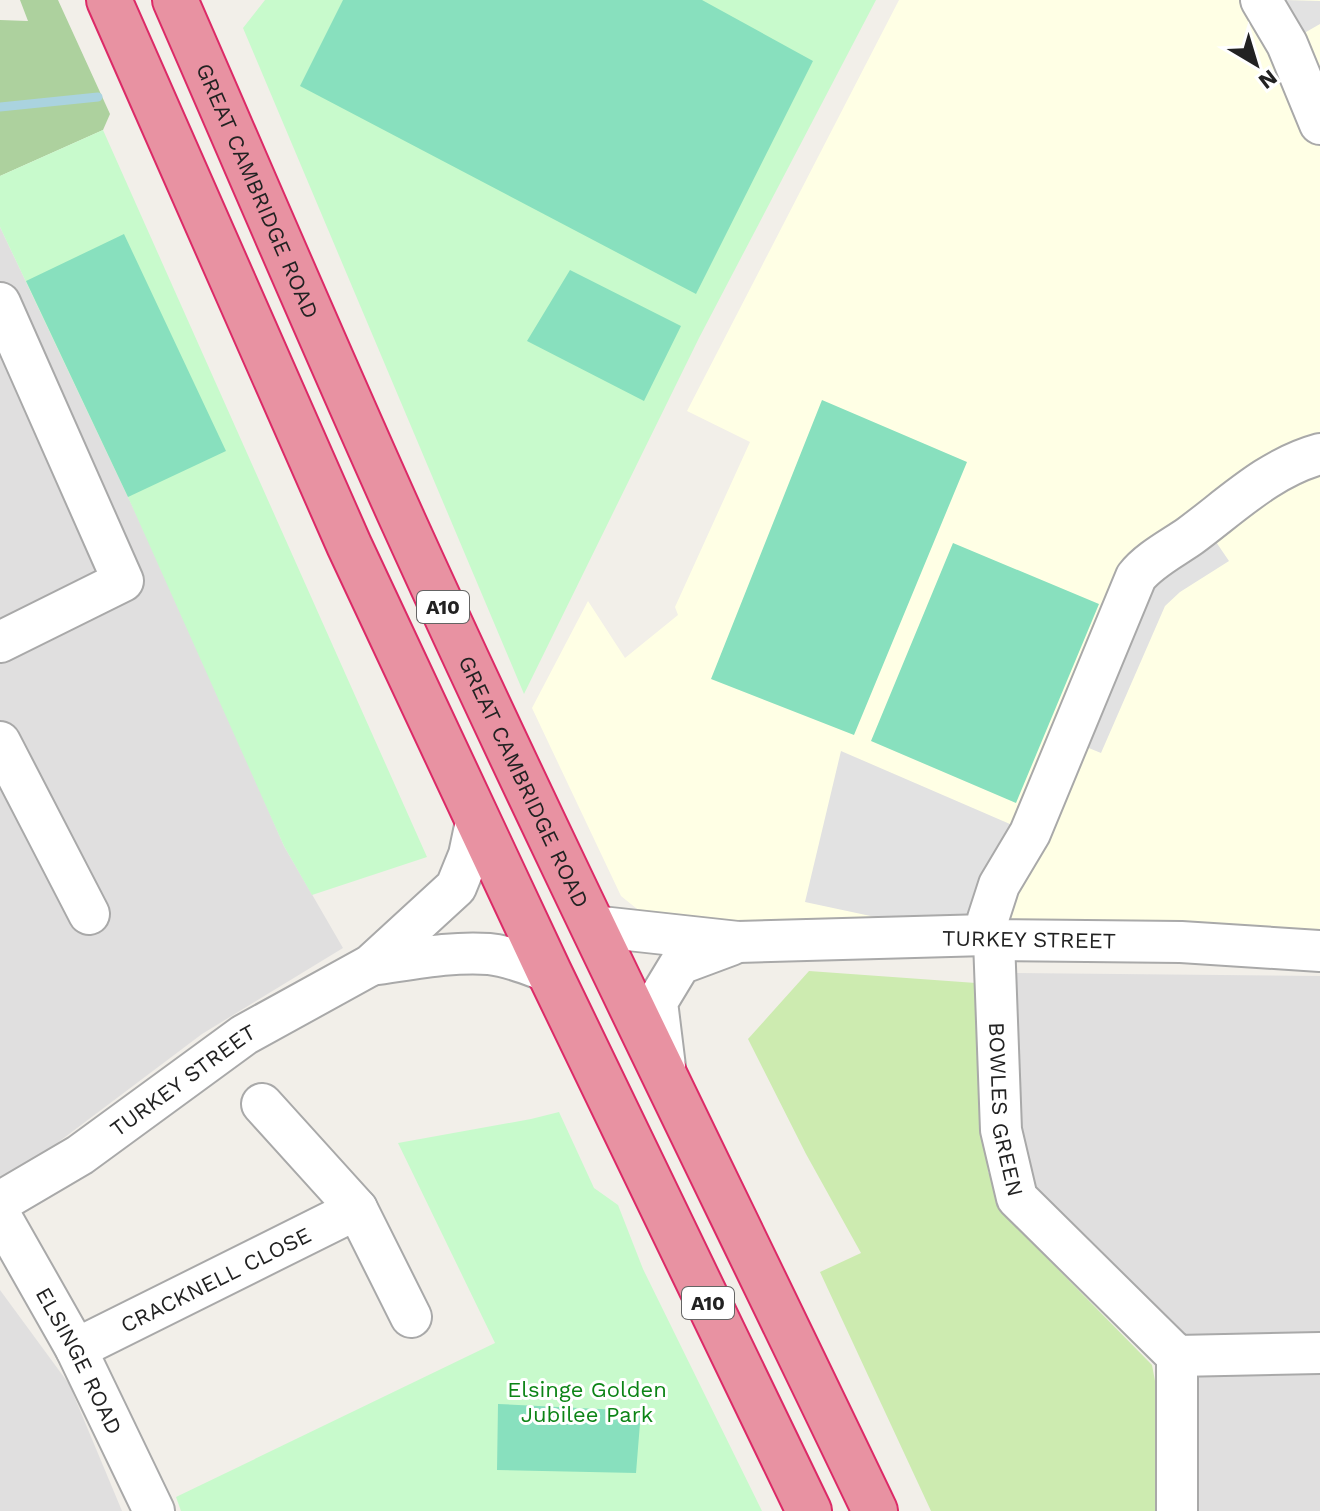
<svg xmlns="http://www.w3.org/2000/svg" width="1320" height="1511" font-family="'Work Sans',sans-serif">
  <style>
    .residential { fill: #e0dfdf }
    .education { fill: #ffffe5 }
    .grass { fill: #cdebb0 }
    .forest { fill: #add19e }
    .park { fill: #c8facc }
    .pitch { fill: #88e0be }
    .parking { fill: #e2e2e2 }
    .lines { fill: none; stroke-linecap: round; stroke-linejoin: round }
    .stream { stroke: #aad3df; stroke-width: 9 }
    .minor-casing { stroke: #a9a9a9; stroke-width: 44 }
    .highway-casing { stroke: #dc2a67; stroke-width: 48 }
    .minor { stroke: #fff; stroke-width: 40 }
    .highway { stroke: #e892a2; stroke-width: 44 }
    .labels { text-anchor: middle; stroke-width: 6; stroke-linejoin: round; paint-order: stroke }
    .shield { fill: #fff; stroke: #646464; stroke-width: 2 }
    .shield-label { font-size: 20px; font-weight: bold; fill: #222 }
    .street-label { font-size: 22px; fill: #222; stroke: #fff }
    .park-label { font-size: 22px; fill: #0c8416; stroke: #fff }
  </style>
  <rect width="100%" height="100%" fill="#f2efe9"/>
  <path class="residential" d="M0,227l176,371 108,248 59,102 -141,86 -202,152z
    M1007,973l313,3v535h-130l10,-155 -179,-170z
    M0,1290l69,94 53,127h-122z"/>
  <path class="education" d="M899,0h421v932l-668,-11 -31,-25 -89,-188 56,-107 37,57 53,-43 -3,-8 75,-165 -63,-31z"/>
  <path class="grass" d="M809,971l167,12 12,189 54,81 110,112 10,53 -4,93h-227l-111,-239 41,-19 -55,-99 -58,-115z"/>
  <path class="forest" d="M20,0h38l52,114 -7,16 -103,46v-156l28,1z"/>
  <path class="park" d="M265,0h611l-177,338 -175,356 -281,-666z
    M103,130l324,727 -115,38 -28,-49 -156,-349 -128,-270v-51z
    M559,1112l35,76 24,17 25,64 119,242h-581l-5,-14 319,-154 -97,-200 133,-24z"/>
  <path class="pitch" d="M343,0h359l111,61 -117,233 -396,-208z
    M124,234l102,217 -98,46 -102,-216z
    M570,270l111,56 -37,75 -117,-60z
    M822,400l145,62 -113,273 -143,-56z
    M953,543l146,61 -83,199 -145,-62z
    M498,1404l143,7 -5,62 -139,-3z"/>
  <path class="parking" d="M1285,0l35,1v23l-14,8 -7,14z
    M1214,539l15,22 -49,31 -15,14 -64,147 -22,-9 69,-156z
    M841,751l185,80 -57,89 -75,1 -89,-19z"/>
  <g class="lines">
    <path class="stream" d="M0,107l98,-10"/>
    <g class="minor-casing">
      <g id="minor">
        <path d="M1261,0l26,44 33,80"/>
        <path d="M0,303l123,278 -123,61"/>
        <path d="M0,742l89,172"/>
        <path d="M592,926l146,16 248,-7 8,5 187,2 139,9"/>
        <path d="M986,935l2,-16 11,-34 31,-52 106,-256c13,-17 37,-29 54,-41 42,-31 79,-68 130,-82"/>
        <path id="s1" d="M994,940l7,190 16,68 160,158 143,-3"/>
        <path d="M371,965c38,-5 79,-14 118,-11 21,2 41,11 60,18"/>
        <path d="M665,1067l-8,-65 23,-38 51,-19"/>
        <path d="M262,1104l95,105 54,108"/>
        <path id="s2" d="M0,1202l80,-47 164,-120 127,-70 85,-78 13,-32 8,-38"/>
        <path id="s3" d="M0,1215l76,134 78,162"/>
        <path id="s4" d="M76,1349l281,-140"/>
        <path d="M1177,1356v155"/>
      </g>
    </g>
    <g class="highway-casing">
      <g id="highway">
        <path d="M109,0l240,545 200,427 260,539"/>
        <path id="s5" d="M175,0c76,174 150,348 228,521 151,333 314,660 472,990"/>
      </g>
    </g>
    <use href="#minor" class="minor"/>
    <use href="#highway" class="highway"/>
  </g>
  <g class="labels">
    <g class="shield">
      <rect x="417" y="591" width="52" height="32" rx="6"/>
      <rect x="682" y="1287" width="52" height="32" rx="6"/>
    </g>
    <g class="shield-label">
      <text x="443" y="614">A10</text>
      <text x="708" y="1310">A10</text>
    </g>
    <g class="street-label">
      <text dy="8" stroke="none"><textPath href="#s5" startOffset="208">GREAT CAMBRIDGE ROAD</textPath></text>
      <text dy="8" stroke="none"><textPath href="#s5" startOffset="856">GREAT CAMBRIDGE ROAD</textPath></text>
      <text transform="translate(1029 939) rotate(1)" y="8">TURKEY STREET</text>
      <text dy="8" stroke="none"><textPath href="#s2" startOffset="220">TURKEY STREET</textPath></text>
      <text dy="8" stroke="none"><textPath href="#s1" startOffset="170">BOWLES GREEN</textPath></text>
      <text dy="8" stroke="none"><textPath href="#s4" startOffset="156">CRACKNELL CLOSE</textPath></text>
      <text dy="8" stroke="none"><textPath href="#s3" startOffset="166">ELSINGE ROAD</textPath></text>
    </g>
    <g class="park-label">
      <text x="587" y="1397">Elsinge Golden<tspan x="587" dy="25">Jubilee Park</tspan></text>
    </g>
  </g>
  <g transform="translate(1256 64) rotate(142)" stroke="#ffffff" stroke-width="6" paint-order="stroke">
  <path d="M0-6L14 30L0 20L-14 30Z" fill="#222222"/>
  <text y="-12" font-size="22" font-weight="bold" text-anchor="middle" fill="#222222">N</text>
  </g>
</svg>
